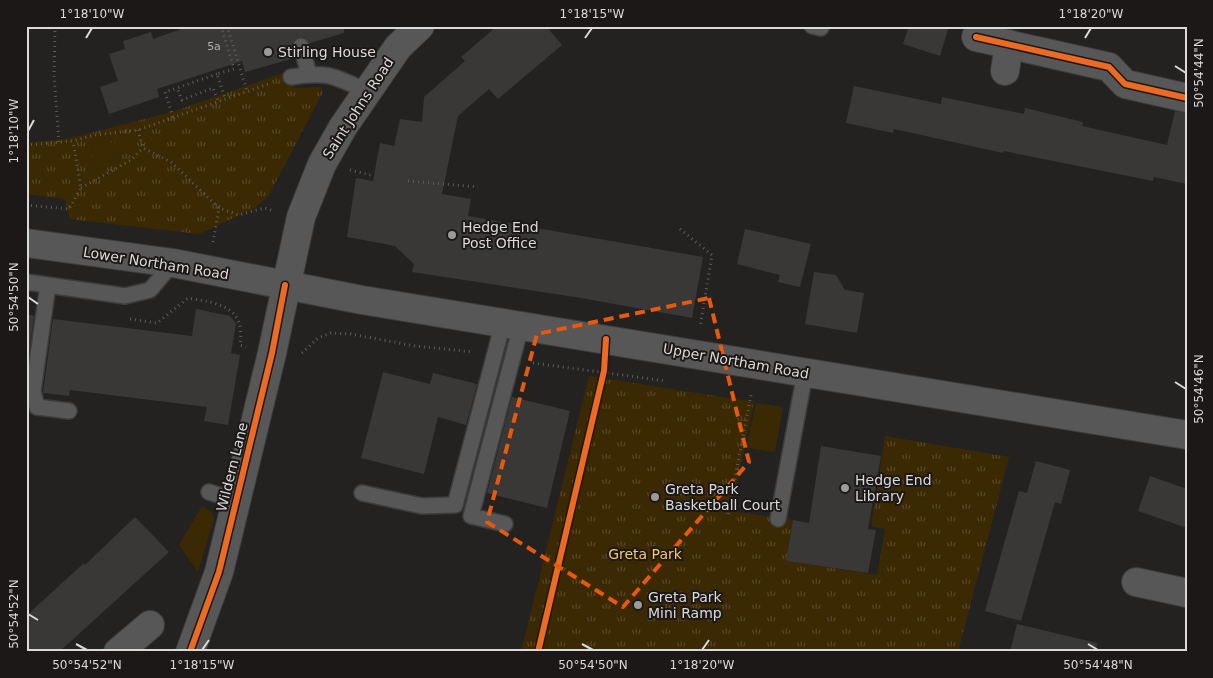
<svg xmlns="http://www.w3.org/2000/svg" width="1213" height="678" font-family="'DejaVu Sans',sans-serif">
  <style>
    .green { fill: #3b2904 }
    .park { fill: url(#park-tufts); fill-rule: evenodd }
    .building { fill: #393837 }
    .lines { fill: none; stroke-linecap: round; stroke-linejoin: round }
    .lane-casing { stroke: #3d3c3c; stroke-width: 18 }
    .street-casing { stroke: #3d3c3c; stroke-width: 30 }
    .secondary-casing { stroke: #3d3c3c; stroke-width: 30 }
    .path { stroke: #5d5c5b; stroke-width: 3; stroke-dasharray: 1 4; stroke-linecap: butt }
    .lane { stroke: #585757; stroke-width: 15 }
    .street { stroke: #585757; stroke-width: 28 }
    .secondary { stroke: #585757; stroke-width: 28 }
    .cycleway-casing { stroke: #1b1817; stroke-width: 9 }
    .cycleway { stroke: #ed6a23; stroke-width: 6 }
    .marked { fill: none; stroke: #e8590c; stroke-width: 4; stroke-dasharray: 10 6; stroke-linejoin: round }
    .ticks { fill: none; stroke: #dbd9d9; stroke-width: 2 }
    .poi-dot { fill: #9b9999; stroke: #1b1817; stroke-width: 2 }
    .labels { text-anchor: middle; stroke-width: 4; stroke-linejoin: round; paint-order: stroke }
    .number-label { font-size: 11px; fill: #b2b1b0 }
    .poi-label { font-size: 14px; fill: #dbd9d9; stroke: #1b1817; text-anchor: start }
    .street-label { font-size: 14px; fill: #dbd9d9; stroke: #1b1817 }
    .park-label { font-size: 14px; fill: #f9c76c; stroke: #1b1817 }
    .neatline { fill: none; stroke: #dbd9d9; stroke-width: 2 }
    .ticks-label { font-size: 12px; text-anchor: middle; fill: #dbd9d9 }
  </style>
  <defs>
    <pattern id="park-tufts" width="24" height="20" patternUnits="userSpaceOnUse" patternTransform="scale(1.25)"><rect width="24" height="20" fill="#3b2904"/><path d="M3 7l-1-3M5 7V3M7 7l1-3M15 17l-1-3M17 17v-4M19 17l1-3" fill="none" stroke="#574728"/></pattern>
  </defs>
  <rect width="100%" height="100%" fill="#232221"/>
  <path class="green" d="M96,139l23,5 1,13 -26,14 -3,-31z
    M756,403l27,4 -8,45 -29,-4z
    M202,506l10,7 2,6 -16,53 -19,-27z"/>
  <path class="park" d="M289,71l6,17 26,-1 2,5 -54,103 -14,13 -56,26 -129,-15 -5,-20 -39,-5v-51l45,-5 101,-26zM96,139l23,5 1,13 -26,14 -3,-31z
    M589,376l165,26 -23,109 62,9 -7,41 91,14 8,-46 -14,-3 14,-90 124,21 -51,195h-437z"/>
  <path class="building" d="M190,26h154v7l-34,10 -6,-6h-6l-6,7 3,14 -50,14 -3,-11 -85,28 2,8 -50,17 -9,-27 18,-6 -9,-27 16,-5 -2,-8 28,-9 2,7z
    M497,26h49l16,19 -64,54 -9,-10 -31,27 -16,78 29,5 -3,17 235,41 -11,61 -111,-20 -169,-26 2,-8 -19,-18 -48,-9 9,-59 17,3 7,-38 14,3 6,-27 22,3 2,-25 41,-36 -4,-4z
    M909,26h40l-9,30 -37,-12z
    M854,86l87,18 1,-7 82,17 1,-6 58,14 -1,4 85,19 8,-34 12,2v71l-33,-7 -1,4 -149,-30 -1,2 -109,-24 -1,4 -47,-10z
    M745,229l66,15 -11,43 -22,-5 2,-7 -43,-11z
    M814,272l22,3 9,15 19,3 -7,40 -52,-9z
    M196,309l34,7 6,8 -5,29 9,2 -12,70 -24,-4 3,-14 -137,-17 -1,6 -26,-3 10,-74 139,17z
    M26,314l8,2 -5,38h-3z
    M383,372l47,12 3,-11 44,11 -11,41 -28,-8 -14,57 -63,-16z
    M512,397l58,14 -23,97 -60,-15z
    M821,446l60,10 -13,73 8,1 -8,43 -82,-12 7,-41 16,3z
    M1036,461l34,9 -9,34 -6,-2 -34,119 -36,-10 34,-120 8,2z
    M1150,476l37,13v39l-49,-17z
    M135,517l34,35 -110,100h-33v-36l58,-53 1,2z
    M1017,624l80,19 -1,9h-86z"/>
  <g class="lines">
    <g class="lane-casing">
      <path id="lane" d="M812,26l9,2
        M301,46l8,28
        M291,77c36,-6 43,-1 75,14
        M26,282l99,14 25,-6 23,-27
        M48,285l-15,106 4,16 32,4
        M209,492l28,9
        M362,493l60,13 33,-1 48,-182
        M778,519l27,-146
        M505,524l-34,-8 50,-190"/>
    </g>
    <g class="street-casing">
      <path id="street" d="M976,37l133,30 16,17 62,14
        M1005,71l4,-27
        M1136,582l51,11
        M118,652l32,-27"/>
    </g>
    <g class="secondary-casing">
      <path id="secondary" d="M26,243l147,20 189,37 825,135
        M190,652l29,-80 53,-219 29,-136 21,-53 21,-37 55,-80 22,-21"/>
    </g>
    <path class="path" d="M55,26l-1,50 5,66
      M221,26l13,43 -17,5 8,24
      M227,26l20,65
      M217,74l-40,14 5,12 31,-12 5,13
      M173,117l-8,-25 12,-4
      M138,130l5,18 28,14 48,46 20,7 25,-7 10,3
      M26,145l47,-4 22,-6 43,-5 133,-47
      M350,170l24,6
      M408,181l70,6
      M81,188l50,-28 12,-12
      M26,205l43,4 12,-21 -8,-47
      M680,229l32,26 -12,72
      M213,242l6,-34
      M130,319l27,4 31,-25c30,5 58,8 52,47l6,2
      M302,353l16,-15 13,-5 20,1 64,12 58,6
      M533,363l133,18
      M728,514l23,-119 -3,-1"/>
    <use href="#lane" class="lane"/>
    <use href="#street" class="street"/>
    <use href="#secondary" class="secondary"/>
    <g class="cycleway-casing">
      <path id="cycleway" d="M976,37l133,30 16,17 62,14
        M190,652l29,-80 53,-219 13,-68
        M538,652l66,-281 2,-32"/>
    </g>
    <use href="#cycleway" class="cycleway"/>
  </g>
  <path class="marked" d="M709,298l40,164 -126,145 -136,-85 50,-188z"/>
  <path class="ticks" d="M86,38l6,-10M585,38l7,-10M1085,38l6,-10M1175,66l11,7M28,131l6,-11M28,297l10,7M1175,382l11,7M28,614l10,6M76,644l11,6M582,644l11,6M1088,644l10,6M202,650l7,-10M702,650l7,-10"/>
  <g class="poi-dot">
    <circle cx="268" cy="52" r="5"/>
    <circle cx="452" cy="235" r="5"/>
    <circle cx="845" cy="488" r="5"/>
    <circle cx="655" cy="497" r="5"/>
    <circle cx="638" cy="605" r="5"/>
  </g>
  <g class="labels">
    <g class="number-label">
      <text x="214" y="50">5a</text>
    </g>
    <g class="poi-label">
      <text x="278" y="57">Stirling House</text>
      <text x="462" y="232">Hedge End<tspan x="462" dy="16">Post Office</tspan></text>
      <text x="855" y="485">Hedge End<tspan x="855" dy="16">Library</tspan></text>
      <text x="665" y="494">Greta Park<tspan x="665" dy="16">Basketball Court</tspan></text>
      <text x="648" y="602">Greta Park<tspan x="648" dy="16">Mini Ramp</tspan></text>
    </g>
    <g class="street-label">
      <text transform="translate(358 108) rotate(-57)" y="5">Saint Johns Road</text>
      <text transform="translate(156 263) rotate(9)" y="5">Lower Northam Road</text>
      <text transform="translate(736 361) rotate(10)" y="5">Upper Northam Road</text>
      <text transform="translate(232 467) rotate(-76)" y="5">Wildern Lane</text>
    </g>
    <g class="park-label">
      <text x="645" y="559">Greta Park</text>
    </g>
  </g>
  <rect width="1213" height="678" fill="none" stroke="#1b1817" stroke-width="55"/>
  <rect x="28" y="28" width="1158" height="622" class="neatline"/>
  <g class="ticks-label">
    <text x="92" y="18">1°18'10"W</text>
    <text x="592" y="18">1°18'15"W</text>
    <text x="1091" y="18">1°18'20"W</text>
    <text transform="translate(1199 73) rotate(-90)" y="4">50°54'44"N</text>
    <text transform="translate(14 131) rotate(-90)" y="4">1°18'10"W</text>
    <text transform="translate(14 297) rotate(-90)" y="4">50°54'50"N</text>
    <text transform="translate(1199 389) rotate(-90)" y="4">50°54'46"N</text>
    <text transform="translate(14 614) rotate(-90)" y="4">50°54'52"N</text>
    <text x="87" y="669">50°54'52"N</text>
    <text x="202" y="669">1°18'15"W</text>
    <text x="593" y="669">50°54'50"N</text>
    <text x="702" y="669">1°18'20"W</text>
    <text x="1098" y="669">50°54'48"N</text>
  </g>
</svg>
